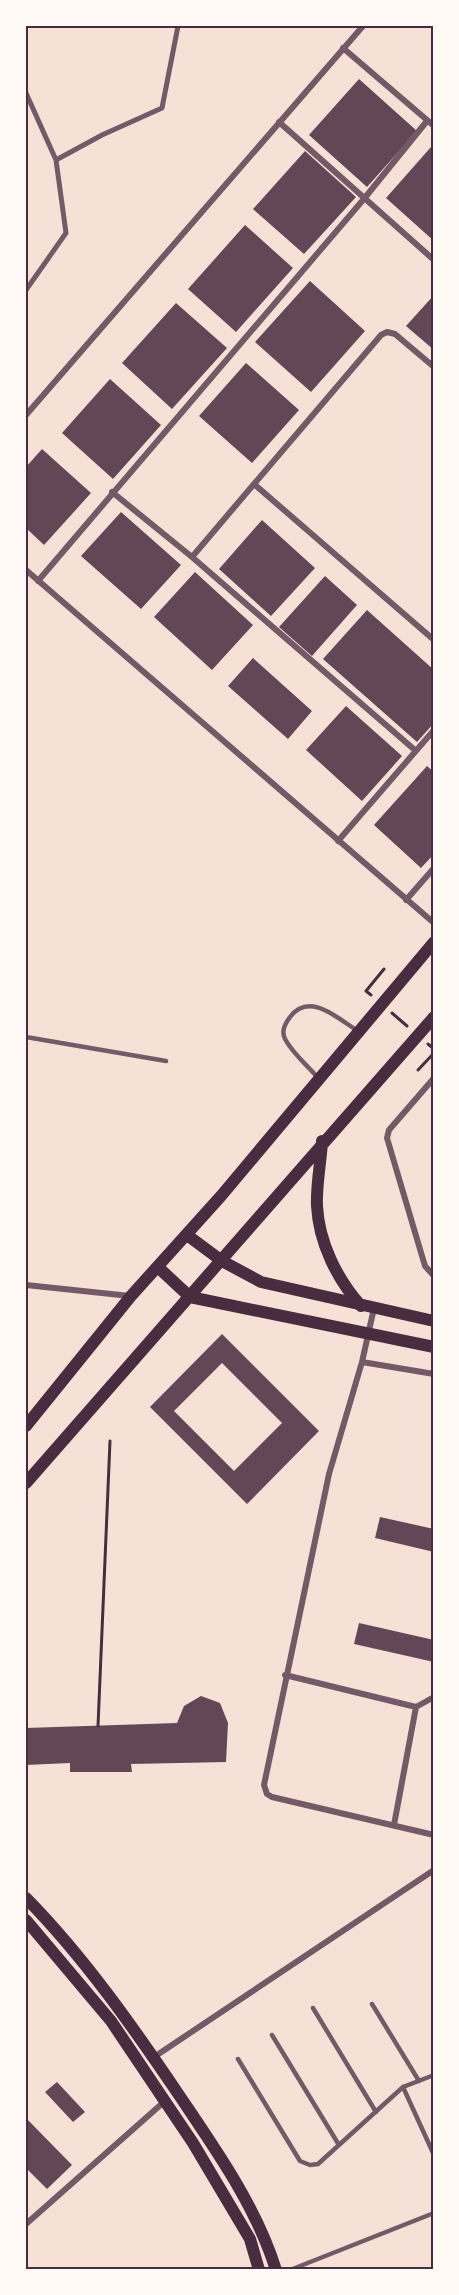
<svg xmlns="http://www.w3.org/2000/svg" width="459" height="2295" font-family="Overpass,sans-serif">
  <style>
    .building { fill: #644757; fill-rule: evenodd }
    .lines { fill: none; stroke-linecap: round; stroke-linejoin: round }
    .path { stroke: #4a2c40; stroke-width: 3 }
    .service { stroke: #755966; stroke-width: 4.5 }
    .pedestrian { stroke: #755966; stroke-width: 5 }
    .minor { stroke: #755966; stroke-width: 6 }
    .secondary { stroke: #4a2c40; stroke-width: 12 }
    .neatline { fill: none; stroke: #4a2c40; stroke-width: 2 }
  </style>
  <rect width="100%" height="100%" fill="#f7e1d7"/>
  <path class="building" d="M359,79l58,52 -50,56 -58,-52z
    M431,147l3,2v92l-48,-43z
    M305,151l51,46 -52,57 -51,-45z
    M245,225l48,43 -57,64 -48,-43z
    M310,281l55,50 -54,61 -56,-50z
    M434,295v55l-28,-24z
    M176,303l51,45 -55,61 -50,-46z
    M246,363l53,47 -47,53 -53,-47z
    M110,379l51,46 -48,54 -51,-46z
    M42,449l49,44 -47,52 -18,-17v-61z
    M121,512l60,53 -40,44 -60,-53z
    M262,520l53,48 -44,48 -52,-47z
    M195,572l58,53 -41,45 -58,-53z
    M325,576l32,29 -45,51 -33,-29z
    M367,610l67,60v53l-17,19 -94,-83z
    M253,658l59,53 -24,28 -60,-53z
    M346,706l56,50 -40,45 -56,-51z
    M427,766l7,6v82l-13,14 -47,-43z
    M222,1334l97,97 -72,73 -97,-97zM222,1363l60,60 -48,48 -60,-60z
    M380,1517l54,12v23l-59,-14z
    M359,1623l75,17v22l-80,-18z
    M201,1696l19,7 8,20 -2,39 -95,2 1,8h-62v-9l-44,2v-37l151,-5 7,-17z
    M57,2082l28,30 -12,10 -28,-30z
    M26,2118l46,47 -25,24 -21,-21z"/>
  <g class="lines">
    <path class="path" d="M371,995l-5,-4 18,-22
      M392,1013l15,13
      M428,1044l6,5
      M418,1070l16,-17
      M98,1726l12,-285"/>
    <path class="service" d="M26,1037l140,24
      M319,1079c-11,-13 -26,-25 -34,-40 -4,-8 0,-15 5,-22 20,-26 48,2 68,14
      M372,2004l47,77
      M313,2008l63,104
      M272,2035l67,110
      M238,2059l62,102 10,4 8,-1 85,-77
      M434,2075l-31,12 31,68
      M290,2270l144,-57"/>
    <path class="pedestrian" d="M26,93l30,67 10,73 -40,57
      M56,160l46,-25 60,-27 16,-82"/>
    <path class="minor" d="M343,48l91,78
      M279,122l155,138
      M434,367l-39,-33 -8,-2 -6,3 -127,149 180,156
      M26,415l337,-389
      M112,492l80,65 224,194
      M192,557l62,-73
      M26,570l408,353
      M38,581l325,-381 64,-79
      M338,841l96,-111
      M406,900l28,-32
      M434,1078l-45,52 -2,8 38,128 9,10
      M26,1285l104,11
      M374,1308l-12,54 -33,112 -65,311 3,9 5,3 162,38
      M362,1362l72,12
      M285,1675l131,32 -22,118
      M416,1707l18,-10
      M154,2057l280,-187
      M26,2224l139,-123"/>
    <path class="secondary" d="M322,1141c-1,21 -6,44 -5,65 2,37 20,73 44,100
      M187,1235l35,26 39,21 173,39
      M159,1268l31,29
      M190,1297l244,50
      M26,1426l105,-130 90,-100 213,-254
      M26,1483l408,-466
      M26,1898c58,59 107,129 153,197 37,55 77,111 97,175
      M26,1920l85,101 82,122 57,96 9,31"/>
  </g>
  <rect width="459" height="2295" fill="none" stroke="#fffaf5" stroke-width="54"/>
  <rect x="27" y="27" width="405" height="2241" class="neatline"/>
</svg>
